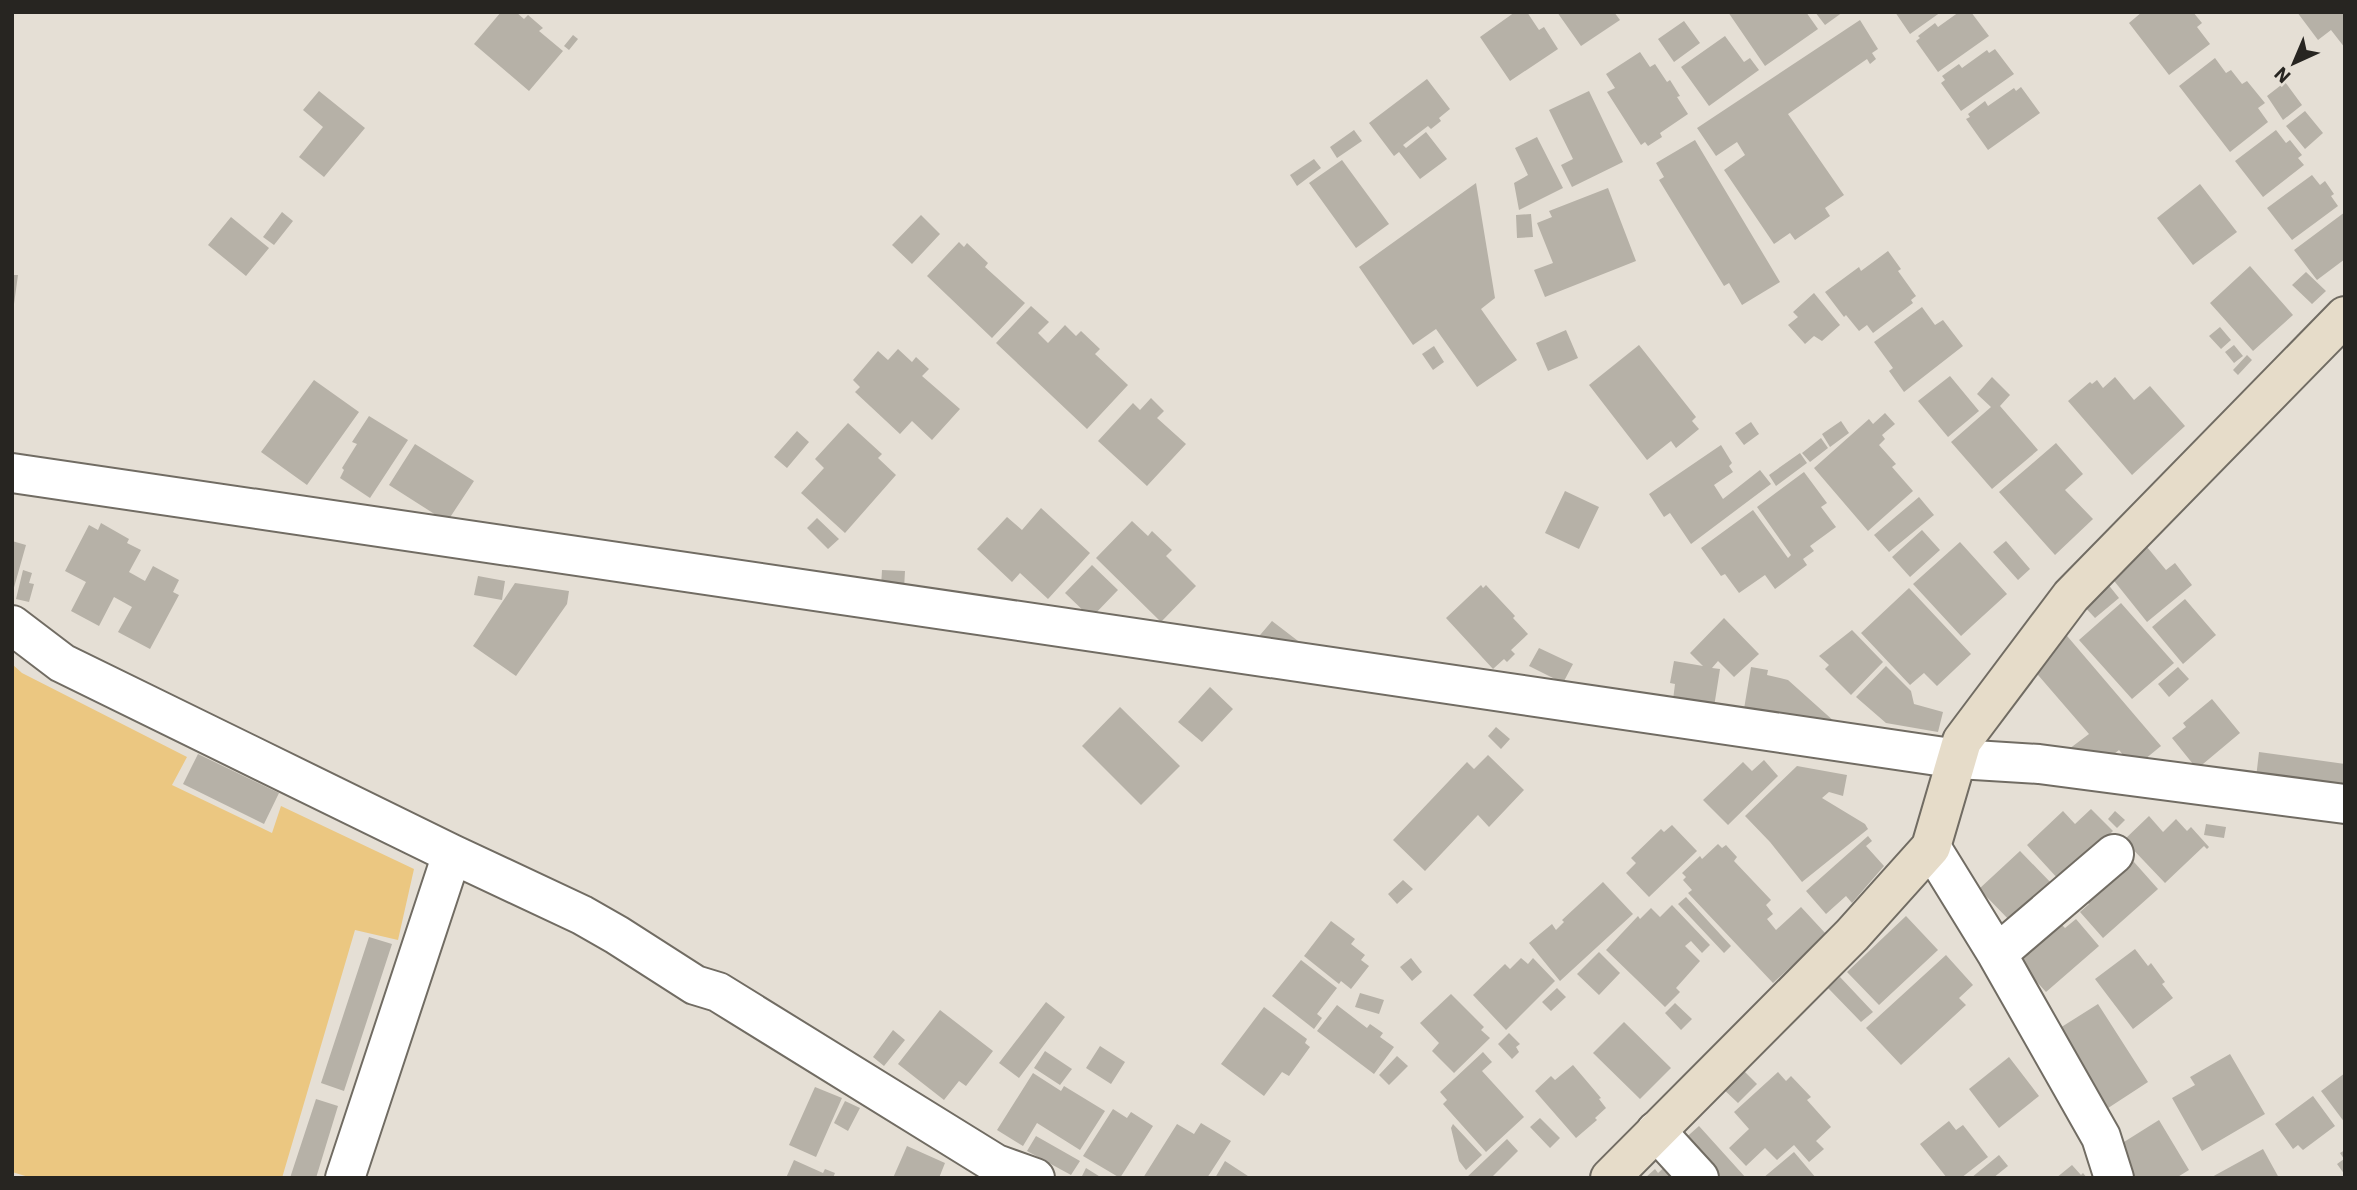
<svg xmlns="http://www.w3.org/2000/svg" width="2357" height="1190" font-family="'IBM Plex Sans',sans-serif">
  <style>
    .green { fill: #ebc781 }
    .building { fill: #b6b1a7 }
    .lines { fill: none; stroke-linecap: round; stroke-linejoin: round }
    .street-casing { stroke: #716c63; stroke-width: 42 }
    .secondary-casing { stroke: #716c63; stroke-width: 42 }
    .street { stroke: #fff; stroke-width: 38 }
    .secondary { stroke: #e6dcc9; stroke-width: 38 }
  </style>
  <rect width="100%" height="100%" fill="#e5dfd5"/>
  <path class="green" d="M12,664l10,9 165,84 -15,28 100,48 9,-27 133,63 -16,71 -43,-10 -73,248h-250l-20,-6z"/>
  <path class="building" d="M501,12h15l8,7 4,-4 15,13 -4,3 24,20 -34,40 -55,-47z
    M1515,12h12l12,18 5,-3 14,22 -48,32 -30,-44z
    M1557,12h57l6,8 -39,26z
    M1728,12h78l12,17 -53,37z
    M1815,12h28l-18,13z
    M1895,12h46l-31,22z
    M1959,12h12l18,24 -51,36 -22,-31 4,-3 -2,-2 17,-13 3,4z
    M2142,12h51l9,11 -5,4 13,17 -41,31 -40,-52z
    M2297,12h48v36l-14,-18 -13,10z
    M1860,20l18,29 -6,4 4,6 -6,5 -3,-5 -79,55 56,81 -19,13 5,8 -35,24 -5,-7 -16,11 -50,-74 21,-15 -8,-13 -21,14 -19,-28z
    M1684,21l16,22 -26,19 -16,-23z
    M573,35l5,4 -9,11 -5,-4z
    M1725,36l19,26 6,-4 9,12 -50,36 -28,-39z
    M1995,49l19,25 -53,37 -20,-28 4,-3 -3,-4 17,-12 3,4 25,-18 2,3z
    M1640,52l10,15 5,-3 12,18 3,-2 10,16 -3,1 11,17 -28,19 2,4 -14,9 -3,-4 -4,3 -34,-53 8,-4 -9,-14z
    M2215,58l11,15 5,-3 11,14 5,-3 18,22 -7,5 10,14 -38,30 -51,-66z
    M1427,79l23,30 -11,9 2,3 -10,8 -3,-3 -25,19 3,3 20,-16 21,27 -27,20 -21,-27 -5,4 -25,-33z
    M2285,82l17,23 -19,15 -16,-24z
    M2021,87l19,26 -52,37 -22,-31 4,-2 -2,-3 17,-13 3,5 26,-18 2,3z
    M319,91l46,37 -41,49 -25,-20 24,-30 -20,-17z
    M1589,91l34,71 -51,25 -11,-22 12,-6 -24,-49z
    M2305,111l18,22 -18,16 -19,-23z
    M1354,130l8,11 -25,17 -7,-11z
    M2276,130l10,13 4,-3 12,15 -4,3 6,7 -41,32 -28,-36z
    M1537,137l26,51 -44,22 -5,-27 14,-8 -13,-27z
    M1695,140l85,142 -38,23 -13,-22 -5,3 -65,-106 5,-3 -8,-14z
    M1314,159l7,9 -24,18 -7,-11z
    M1342,160l47,64 -33,24 -47,-65z
    M2312,175l8,10 5,-4 9,13 -3,2 7,10 -46,34 -25,-32z
    M1476,183l19,115 -14,11 36,51 -40,27 -41,-58 -23,16 -54,-78z
    M2200,184l37,48 -44,33 -36,-47z
    M1608,188l28,73 -91,36 -11,-27 19,-7 -16,-40 15,-6 -3,-6z
    M282,212l11,9 -19,24 -11,-8z
    M2345,212v47l-28,21 -23,-30z
    M1531,214l2,23 -16,1 -1,-23z
    M921,215l19,19 -28,30 -20,-19z
    M231,217l38,31 -23,28 -38,-31z
    M959,242l5,5 3,-4 21,20 -3,4 40,36 -33,35 -65,-62z
    M1888,251l13,18 -3,2 18,25 -5,4 2,3 -40,30 -6,-8 -8,6 -13,-16 -2,2 -19,-25 34,-25 2,4z
    M2250,266l43,49 -40,36 -43,-48z
    M2306,272l20,19 -14,13 -20,-19z
    M12,275h6l-4,29h-2z
    M1814,293l26,32 -18,16 -8,-5 -9,8 -17,-19 10,-8 -5,-5z
    M1031,306l18,16 -11,11 10,10 17,-18 11,11 5,-5 19,18 -5,5 33,31 -41,44 -91,-86z
    M1922,307l13,18 8,-5 20,26 -59,46 -15,-21 4,-3 -19,-26z
    M2220,327l11,13 -10,9 -12,-13z
    M1566,330l12,28 -30,13 -12,-28z
    M1639,345l57,72 -4,4 7,8 -23,19 -5,-7 -24,19 -58,-75z
    M2234,345l9,11 -9,7 -9,-11z
    M1434,346l10,16 -11,8 -11,-16z
    M898,349l14,13 4,-5 13,12 -7,7 38,33 -28,31 -20,-19 -12,13 -45,-42 5,-5 -7,-7 25,-29 10,9z
    M2247,355l5,5 -14,15 -5,-5z
    M1950,376l29,35 -31,26 -30,-36z
    M1992,377l18,18 -10,11 38,44 -46,39 -41,-47 40,-35 -14,-13z
    M2115,377l19,23 16,-14 35,40 -53,49 -64,-74 22,-19 2,2 5,-4 6,8z
    M314,380l45,32 -52,73 -46,-33z
    M1151,398l13,13 -7,7 29,26 -39,42 -49,-45 35,-38 7,7z
    M1885,413l10,11 -13,11 3,4 -6,6 17,19 -4,3 21,24 -45,40 -54,-63 55,-49 4,5z
    M369,416l39,24 -38,58 -30,-20 4,-8 -2,-2 15,-24 -5,-2z
    M1841,421l8,12 -19,14 -8,-13z
    M1751,422l8,12 -15,11 -9,-12z
    M848,423l34,31 -4,4 18,17 -51,58 -44,-40 23,-25 -9,-9z
    M797,431l12,11 -22,26 -13,-11z
    M1821,438l7,10 -18,14 -8,-9z
    M2056,443l27,31 -18,16 28,29 -38,36 -56,-63z
    M415,444l59,37 -27,41 -58,-37z
    M1721,445l11,18 -3,3 4,6 -19,13 9,14 37,-29 11,14 -80,60 -21,-31 -6,4 -15,-23z
    M1800,453l7,10 -31,23 -7,-11z
    M1804,472l23,31 -6,4 15,20 -26,19 4,5 -11,8 4,6 -32,24 -10,-14 -26,18 -14,-19 -4,2 -20,-28 52,-38 35,48 3,-3 -34,-48z
    M1565,491l34,16 -20,42 -34,-16z
    M1919,497l15,18 -45,37 -15,-17z
    M1041,508l49,45 -42,46 -28,-26 -8,9 -35,-33 30,-32 15,13z
    M817,518l22,21 -11,10 -21,-21z
    M1132,521l16,15 4,-5 20,19 -6,6 30,30 -35,36 -65,-64z
    M101,523l28,16 -2,4 14,7 -12,22 16,9 8,-15 26,14 -6,12 6,3 -29,54 -32,-17 14,-25 -18,-10 -15,29 -28,-15 15,-29 -21,-11 24,-46 9,5z
    M1922,530l18,20 -30,27 -18,-20z
    M12,541l14,4 -13,46 -1,-1z
    M2006,541l24,28 -12,11 -25,-28z
    M1960,542l47,52 -46,42 -48,-52z
    M2147,547l19,23 9,-7 17,22 -45,37 -36,-45z
    M1092,565l26,25 -27,28 -26,-25z
    M23,570l9,3 -3,10 5,1 -5,18 -13,-3z
    M882,570l23,1 -1,18 -23,-2z
    M478,576l27,5 -3,19 -28,-5z
    M515,583l54,8 -2,13 -51,72 -43,-30z
    M2107,583l12,15 -24,20 -13,-14z
    M1481,585l2,3 3,-3 29,31 -2,2 15,16 -17,16 4,4 -8,8 -3,-3 -11,10 -47,-51z
    M1909,588l62,66 -34,32 -13,-13 -14,12 -49,-52z
    M2185,599l31,36 -33,29 -31,-37z
    M2121,603l53,60 -42,36 -53,-59z
    M1724,618l35,36 -25,23 -16,-16 -6,7 8,1 -6,38 -41,-7 2,-16 -5,-1 4,-22 29,5 -13,-13z
    M1272,621l30,23 -47,-3z
    M1852,630l31,32 -32,33 -26,-26 4,-4 -10,-9z
    M2062,630l99,116 -22,18 -6,-8 -5,5 -9,-11 -10,8 -4,-5 -5,3 -35,-4 24,-18 -57,-66z
    M1539,648l34,16 -10,19 -34,-17z
    M1886,666l25,25 3,13 29,8 -5,20 -52,-9 -30,-26z
    M1751,667l17,3 -1,5 21,5 48,43 -92,-14z
    M2178,667l11,12 -20,18 -11,-13z
    M1210,687l23,22 -31,33 -24,-20z
    M2212,699l28,34 -43,36 -25,-31 14,-11 -3,-4z
    M1120,707l60,59 -39,39 -59,-59z
    M1496,727l14,12 -9,10 -13,-13z
    M2259,752l86,12v26l-89,-12z
    M198,754l81,39 -15,31 -81,-40z
    M1488,755l36,35 -35,37 -11,-12 -53,56 -32,-31 74,-78 7,7z
    M1764,760l14,16 -50,49 -25,-25 40,-38 9,9z
    M1797,766l50,9 -4,21 -14,-4 -7,6 43,26 3,5 -66,53 -32,-40 -25,-26z
    M2091,809l22,22 -53,50 -33,-36 36,-34 12,13z
    M2115,811l10,9 -8,8 -9,-9z
    M2149,816l14,16 13,-13 11,12 4,-4 18,20 -2,2 -3,-3 -39,37 -41,-43z
    M2206,824l20,3 -2,11 -20,-3z
    M1672,825l25,26 -48,46 -23,-24 10,-10 -5,-5 30,-29 3,3z
    M1868,836l4,5 -6,5 18,20 -32,37 -6,-7 -20,18 -20,-23z
    M1718,844l4,4 4,-3 11,12 -3,4 37,39 -5,5 7,9 -6,5 9,11 25,-23 25,27 -53,49 -85,-90 4,-3 -9,-10 3,-3 -4,-4 18,-17 2,3z
    M2020,851l34,35 -41,38 -34,-35z
    M2126,853l32,36 -55,49 -23,-26 9,-8 -9,-10z
    M1403,880l10,9 -16,15 -9,-10z
    M1603,882l30,32 -73,67 -31,-38 23,-19 4,6 8,-8 -2,-2z
    M1686,897l45,49 -7,7 -46,-49z
    M1672,905l38,40 -8,8 -11,-12 -6,5 15,15 -24,27 4,4 -15,15 -59,-57 32,-34 2,3 11,-11 9,9z
    M1906,916l32,34 -59,55 -32,-33z
    M2076,919l23,27 -53,46 -28,-31 43,-37 4,4z
    M1331,921l24,18 -4,5 14,11 -4,5 8,6 -18,23 -10,-8 -2,3 -35,-28z
    M369,937l23,7 -48,147 -23,-8z
    M2135,949l13,17 3,-3 14,19 -3,2 11,14 -40,31 -38,-50z
    M1599,952l21,21 -21,22 -22,-21z
    M1946,955l27,30 -14,13 7,7 -65,60 -35,-37z
    M1411,958l11,14 -10,9 -12,-14z
    M1521,958l7,6 5,-6 22,23 -49,49 -33,-35 32,-31 5,5z
    M1301,960l36,28 -20,26 5,4 -8,11 -42,-33z
    M1840,977l33,35 -12,10 -33,-34z
    M1557,988l9,9 -15,14 -9,-9z
    M1360,993l24,7 -5,14 -24,-7z
    M1451,994l33,33 -3,3 9,8 -36,35 -22,-22 7,-8 -19,-20z
    M1046,1002l19,15 -46,61 -20,-15z
    M1675,1003l17,16 -11,11 -16,-17z
    M2098,1004l50,78 -46,30 -50,-79z
    M1337,1005l30,23 3,-4 13,9 -3,4 14,10 -20,27 -57,-43z
    M1264,1007l43,32 -2,4 5,4 -21,29 -7,-4 -18,24 -43,-32z
    M940,1010l53,41 -27,35 -7,-5 -15,19 -46,-36z
    M1624,1022l47,46 -31,31 -47,-46z
    M893,1030l12,10 -21,26 -11,-9z
    M1509,1033l11,11 -4,3 3,5 -7,7 -14,-15z
    M1100,1046l25,16 -14,22 -25,-16z
    M1045,1051l27,18 -12,16 -26,-17z
    M1483,1052l9,10 -10,9 42,46 -38,35 -43,-48 4,-4 -7,-8z
    M2230,1054l35,60 -63,37 -30,-53 23,-13 -5,-8z
    M1397,1056l11,10 -19,19 -10,-10z
    M2009,1057l30,39 -40,32 -30,-39z
    M1573,1065l28,33 -2,1 7,9 -11,10 2,2 -21,18 -41,-47 16,-15 4,4z
    M1740,1067l17,17 -19,19 -18,-17z
    M1778,1072l8,9 5,-5 20,21 -4,3 24,27 -15,14 8,8 -15,13 -15,-17 -17,15 -12,-12 -19,18 -17,-18 20,-19 -15,-17z
    M1033,1073l28,18 3,-5 41,25 -25,39 -43,-27 -14,23 -26,-16z
    M2345,1073v50l-24,-32z
    M815,1087l27,11 -26,59 -27,-12z
    M2313,1096l22,30 -32,24 -5,-5 -5,4 -18,-25z
    M316,1099l22,7 -22,72h-26z
    M845,1101l15,7 -12,23 -14,-8z
    M1113,1109l14,9 4,-6 22,14 -33,52 -37,-22z
    M1540,1118l20,20 -10,10 -20,-21z
    M2159,1120l30,50 -13,8h-41l-19,-31z
    M1949,1121l7,9 7,-5 25,32 -27,21h-14l-27,-34z
    M1201,1123l30,18 -24,37h-64l34,-54 17,10z
    M1453,1124l29,31 -16,15 -7,-9 -8,-33z
    M1699,1126l47,52h-33l-32,-36z
    M1036,1136l44,25 -9,14 -44,-24z
    M1507,1139l11,12 -27,27h-25z
    M907,1146l38,17 -6,15h-46z
    M2263,1149l16,29h-69z
    M2345,1150v25l-8,-11 7,-5 -4,-6z
    M1794,1152l22,26h-53z
    M1999,1155l9,11 -15,12h-22z
    M794,1160l29,13 2,-4 10,4 -2,5h-47z
    M1225,1161l26,17h-36z
    M1669,1163l13,15h-37l10,-9 3,4z
    M2072,1165l9,10 2,-2 4,5h-31z
    M1086,1168l16,10h-21z"/>
  <g class="lines">
    <g class="street-casing">
      <path id="street" d="M12,473l1946,286 81,5 306,40
        M12,625l50,38 390,191 130,61 35,20 78,50 23,7 278,172 39,14
        M1931,847l66,107 104,183 13,41
        M1997,954l117,-100
        M1656,1131l43,47
        M345,1178l107,-324"/>
    </g>
    <g class="secondary-casing">
      <path id="secondary" d="M1610,1178l242,-243 79,-88 31,-106 109,-145 274,-280"/>
    </g>
    <use href="#street" class="street"/>
    <use href="#secondary" class="secondary"/>
  </g>
  <rect width="2357" height="1190" fill="none" stroke="#272521" stroke-width="28"/>
  <g transform="translate(2294 63) rotate(224)" stroke="#e5dfd5" stroke-width="5" paint-order="stroke">
  <path d="M0-5L12 26L0 18L-12 26Z" fill="#272521"/>
  <text y="-10" font-size="19" font-weight="bold" text-anchor="middle" fill="#272521">N</text>
  </g>
</svg>
